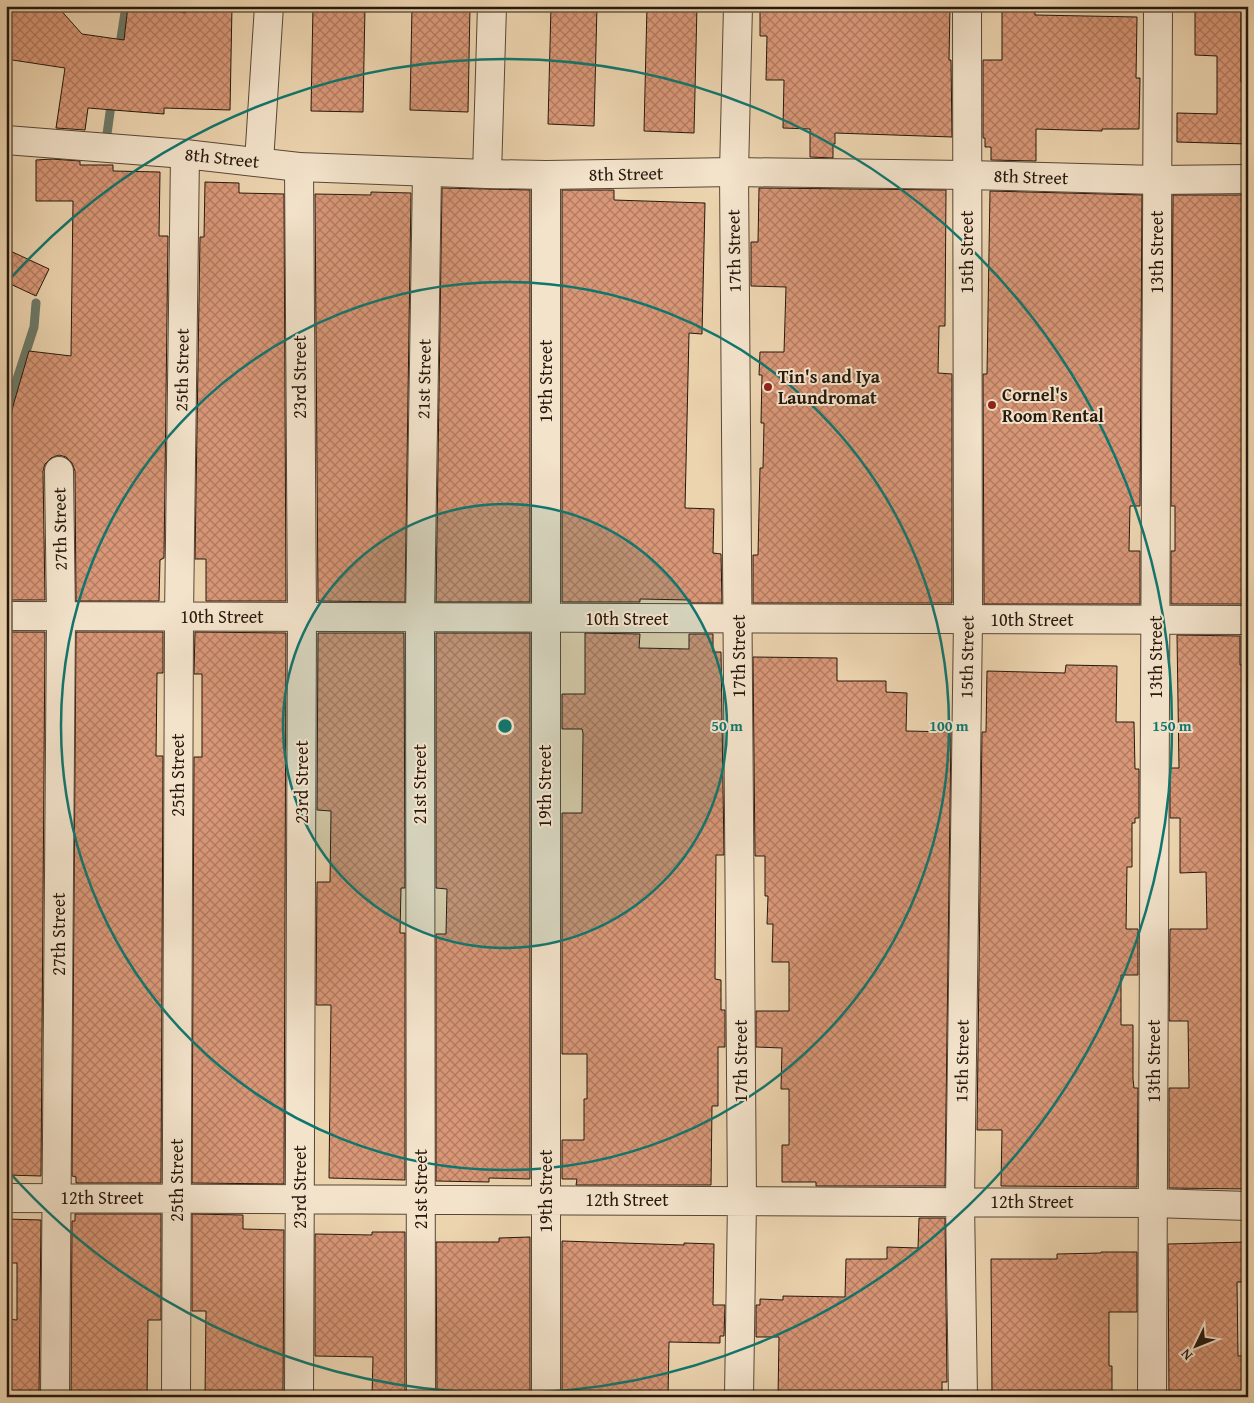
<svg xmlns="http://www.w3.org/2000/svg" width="1254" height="1403" font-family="'Gentium Book Plus',serif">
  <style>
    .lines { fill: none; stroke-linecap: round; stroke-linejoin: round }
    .stream { stroke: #6c7968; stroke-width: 9 }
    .building { fill: url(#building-cross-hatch); stroke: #26180d }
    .minor-casing { stroke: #584736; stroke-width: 30 }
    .tertiary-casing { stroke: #584736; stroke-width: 30 }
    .minor { stroke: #f3e3cb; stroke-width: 28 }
    .tertiary { stroke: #f3e3cb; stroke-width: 28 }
    .ring { fill: none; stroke: #0f766e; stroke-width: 2.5 }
    .poi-dot { fill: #8f2418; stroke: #f3e3cb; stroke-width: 2 }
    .labels { text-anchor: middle; stroke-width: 4; stroke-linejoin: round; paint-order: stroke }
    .street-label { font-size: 18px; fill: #26180d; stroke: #f3e3cb }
    .poi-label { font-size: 18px; font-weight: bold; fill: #26180d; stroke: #f3e3cb; text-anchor: start }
    .centre { fill: #0f766e; stroke: #f3e3cb; stroke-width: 2.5 }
    .ring-label { font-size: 15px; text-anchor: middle; font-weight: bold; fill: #0f766e; stroke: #f3e3cb; stroke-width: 4; stroke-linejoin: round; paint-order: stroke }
  </style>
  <defs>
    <pattern id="building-cross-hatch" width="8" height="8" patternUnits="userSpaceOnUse" patternTransform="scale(1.25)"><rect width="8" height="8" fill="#d99777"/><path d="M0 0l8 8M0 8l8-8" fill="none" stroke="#b07a60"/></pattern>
  </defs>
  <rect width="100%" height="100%" fill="#ecd4af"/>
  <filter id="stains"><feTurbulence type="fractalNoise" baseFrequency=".004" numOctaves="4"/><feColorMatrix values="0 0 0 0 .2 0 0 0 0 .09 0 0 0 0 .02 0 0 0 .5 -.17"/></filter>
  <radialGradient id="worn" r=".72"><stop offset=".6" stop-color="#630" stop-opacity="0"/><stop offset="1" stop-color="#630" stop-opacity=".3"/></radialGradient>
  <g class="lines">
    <path class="stream" d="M119,51l7,-45
      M107,134l5,-36
      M6,413l28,-86 2,-24"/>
  </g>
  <path class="building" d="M6,6h51l25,28 42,6 4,-34h26l31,7v-7h47l-2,104 -66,-2v6l-76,-6 -3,22 -29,-2 9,-60 -59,-9z
    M313,6h52l-2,106 -52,-1z
    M412,6h58l-2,106 -58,-2z
    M551,6h46l-3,120 -46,-2z
    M647,6h50l-3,127 -50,-2z
    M760,6h190l-1,54h2l1,77 -117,-4v11h-2v14l-23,-1v-28l-27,-1 1,-48h-18l1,-44h-7z
    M1002,6h33v9l102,2 -1,61h4l-1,51h-37v2l-66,-2v32l-45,-1v-13h-6v-9h-2v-78h19z
    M1195,6h46v76h6l1,62 -71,-2v-29l40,1v-58l-22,-1z
    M52,159l28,2v4h33v6l47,1 -1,64h9l-4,322 -4,2 -1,41h-83l-1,-130 -3,-8 -6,-6 -7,-2 -8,3 -6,6 -2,7 2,129h-39v-154l7,-40 16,-55 42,5 2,-155h-37v-41z
    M205,182l34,1v10l45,1 2,407h-80v-42h-11l5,-322h4z
    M442,188l88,2v412h-94z
    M759,188l187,2 -1,136h-6l-1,47 14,1v229h-199v-48h5l2,-87h3l1,-45h-3l1,-48h-3l1,-23h24l2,-65 -35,-1v-44h7z
    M562,190h52v10l91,3 -3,131 -13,-1 -4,175 29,1 -1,44 8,1 1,49h-32v-3l-50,-1v3h-78z
    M990,191l152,4 -2,311h-10l-1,45h11v53h-156l-1,-230h4z
    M371,192l40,1 -6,409 -87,-1 -3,-407 56,1z
    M1173,195h75v352h-4l-1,57h-72v-53h4v-45h-4z
    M6,249l43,20 -13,27 -30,-14z
    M6,632h39l-4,544 -35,-1z
    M76,632h87v41h-6l-1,83h7l-2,427h-85v-6l-4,-1z
    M195,632l91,1 -2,551 -92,-1 2,-426h8v-83h-8z
    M318,633h86l1,255h-4l-1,45h5v247l-76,-2 2,-173h-15l1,-123h13l1,-71 -14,-1z
    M436,633h94v546l-41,-1v4l-53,-1v-247h10l1,-45 -11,-1z
    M585,633l55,1 -1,14 50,1v-15h24v18h8l3,203h-8l-1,124 6,1v30h4v37h-7v59h-6l-1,79h-135l1,-6h-15v-39h22v-41h3v-45h-25v-241h20l1,-80 -1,-4h-20v-35h23z
    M1177,635l63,1v29h8v105h-4v105h4v314l-79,-1v-100h20l-1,-67h-19l1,-92h37l-1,-57 -26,1v-55h-10v-50h9z
    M753,657l84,1v23h49v11l21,1 -1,38 45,1 -6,454h-129v-4h-34v-37h7v-56h-8l1,-41 -26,-1v-36h33v-49h-17l1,-38h-6l1,-28h-3v-40h-10z
    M1066,665l51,1 -1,56h18l1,47h4v49h-4v5h-3v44h-5l-1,62h12v46h-17v50h12v54l1,9h4l-1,99 -136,-1 1,-56h-25l5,-398h4l1,-61 78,2z
    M75,1214h86v106h-13l-1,77h-76l1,-176h3z
    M192,1214l51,1v14l41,1 -1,167 -78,-1 1,-85h-14z
    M919,1218h26l2,164h-5v15h-164l1,-60h-23v-32h4v-6l23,1v-4l62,1 1,-38h41v-12l31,1z
    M6,1219l35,1 -2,177h-33v-78l11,1v-57h-11z
    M372,1232h33v165h-33l1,-40 -58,-1v-122l57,1z
    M530,1237v160l-93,-2 -1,-153h63v-4z
    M562,1241l122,4v-2l30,1 -1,61h12l-1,31h-4v7l-51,-1 -1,55h-106z
    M1248,1242v40h-11l1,74h10v41h-79l-1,-153z
    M1101,1252h36v60h-28v54h3v31h-120l-1,-138h66v-5l44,-1z"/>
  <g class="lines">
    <g class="minor-casing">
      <path id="minor" d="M738,6l-4,166 8,1029 -3,196
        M259,162l10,-156
        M299,167l3,450 -3,780
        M487,174l5,-168
        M6,1198l1147,5 95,3
        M55,1397l6,-781 -2,-145
        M176,1397l3,-780 6,-463
        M421,1397l-1,-779 7,-446
        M546,1397v-1222
        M963,1397l-3,-195 8,-582 -1,-614
        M1152,1397l6,-1391"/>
    </g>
    <g class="tertiary-casing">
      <path id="tertiary" d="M6,140l179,14 114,13 188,7 59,1 188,-3 233,3 190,5 91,-1
        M6,616l1242,4"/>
    </g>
    <use href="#minor" class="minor"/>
    <use href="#tertiary" class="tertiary"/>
  </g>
  <circle cx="505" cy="726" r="222" fill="#0f766e" fill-opacity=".12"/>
  <g class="ring">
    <circle cx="505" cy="726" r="222"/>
    <circle cx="505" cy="726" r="444"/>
    <path d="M9 280A667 667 0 1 1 9 1172"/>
  </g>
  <g class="poi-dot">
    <circle cx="768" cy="387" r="5"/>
    <circle cx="992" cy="405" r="5"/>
  </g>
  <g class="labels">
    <g class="street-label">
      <text transform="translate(222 158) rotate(6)" y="6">8th Street</text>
      <text transform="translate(626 174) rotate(-1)" y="6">8th Street</text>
      <text transform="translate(1031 177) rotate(2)" y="6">8th Street</text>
      <text transform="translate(734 251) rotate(-91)" y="6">17th Street</text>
      <text transform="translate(967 252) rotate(-90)" y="6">15th Street</text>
      <text transform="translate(1157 252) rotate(-90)" y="6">13th Street</text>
      <text transform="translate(182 370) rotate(-89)" y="6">25th Street</text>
      <text transform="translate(300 377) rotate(-90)" y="6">23rd Street</text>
      <text transform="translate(424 379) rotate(-89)" y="6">21st Street</text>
      <text transform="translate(546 381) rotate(-90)" y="6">19th Street</text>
      <text transform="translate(60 529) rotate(-91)" y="6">27th Street</text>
      <text x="222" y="623">10th Street</text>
      <text x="627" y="625">10th Street</text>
      <text x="1032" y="626">10th Street</text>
      <text transform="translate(739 656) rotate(-90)" y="6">17th Street</text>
      <text transform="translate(967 657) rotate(-89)" y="6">15th Street</text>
      <text transform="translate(1156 657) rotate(-90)" y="6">13th Street</text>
      <text transform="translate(178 775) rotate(-90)" y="6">25th Street</text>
      <text transform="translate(302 782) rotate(-90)" y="6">23rd Street</text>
      <text transform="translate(420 784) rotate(-90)" y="6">21st Street</text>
      <text transform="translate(545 786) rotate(-90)" y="6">19th Street</text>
      <text transform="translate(59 934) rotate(-90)" y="6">27th Street</text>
      <text transform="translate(741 1061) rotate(-90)" y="6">17th Street</text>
      <text transform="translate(962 1061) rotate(-89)" y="6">15th Street</text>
      <text transform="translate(1154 1061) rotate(-90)" y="6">13th Street</text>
      <text transform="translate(177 1180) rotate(-90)" y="6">25th Street</text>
      <text transform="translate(300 1187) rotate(-90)" y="6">23rd Street</text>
      <text transform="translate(421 1189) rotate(-90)" y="6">21st Street</text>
      <text transform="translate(546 1191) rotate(-90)" y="6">19th Street</text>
      <text x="102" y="1204">12th Street</text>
      <text x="627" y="1206">12th Street</text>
      <text x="1032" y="1208">12th Street</text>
    </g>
    <g class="poi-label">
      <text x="778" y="383">Tin's and Iya<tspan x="778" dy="21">Laundromat</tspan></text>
      <text x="1002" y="401">Cornel's<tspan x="1002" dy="21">Room Rental</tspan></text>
    </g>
  </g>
  <circle cx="505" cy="726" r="8" class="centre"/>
  <g class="ring-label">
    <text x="727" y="731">50 m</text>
    <text x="949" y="731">100 m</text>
    <text x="1172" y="731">150 m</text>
  </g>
  <rect width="1254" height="1403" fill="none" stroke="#ecd4af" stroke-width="25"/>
  <rect x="8" y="8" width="1239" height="1388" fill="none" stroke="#26180d" stroke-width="2.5"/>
  <rect x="12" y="12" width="1229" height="1378" fill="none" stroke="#26180d"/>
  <g transform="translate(1196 1346) rotate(227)" stroke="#f3e3cb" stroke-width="4" paint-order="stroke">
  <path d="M0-4L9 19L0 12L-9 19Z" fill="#26180d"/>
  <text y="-8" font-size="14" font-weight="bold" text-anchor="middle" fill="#26180d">N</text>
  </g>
  <rect width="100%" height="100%" filter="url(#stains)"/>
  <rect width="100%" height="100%" fill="url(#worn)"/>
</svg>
